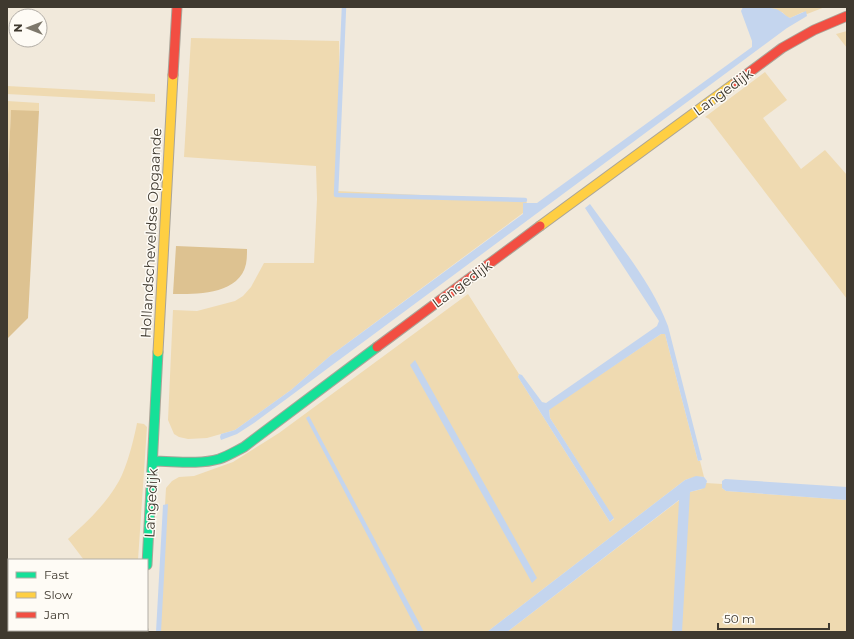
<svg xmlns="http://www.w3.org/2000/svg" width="854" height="639" font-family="Montserrat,sans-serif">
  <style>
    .green { fill: #efdab1 }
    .forest { fill: #ddc291 }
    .water { fill: #c4d5ee }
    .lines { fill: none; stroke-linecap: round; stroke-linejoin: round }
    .stream { stroke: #c4d5ee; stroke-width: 4.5 }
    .street-casing { stroke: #aaa498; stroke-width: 17 }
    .fast-casing { stroke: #aaa498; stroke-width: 11 }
    .slow-casing { stroke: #aaa498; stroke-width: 11 }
    .jam-casing { stroke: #aaa498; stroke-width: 11 }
    .street { stroke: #fdfcfa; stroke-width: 15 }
    .fast { stroke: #16e098; stroke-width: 9 }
    .slow { stroke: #ffcf43; stroke-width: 9 }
    .jam { stroke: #f24e42; stroke-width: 9 }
    .labels { text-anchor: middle; stroke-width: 3; stroke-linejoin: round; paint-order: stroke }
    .street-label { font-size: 14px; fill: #3f392f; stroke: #fefbf5 }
  </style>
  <rect width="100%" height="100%" fill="#f1e9db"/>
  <path class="green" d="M751,7h74l-18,7 -4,-2 -13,6 -3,-1 -5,-5z
    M847,31v17l-11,-14z
    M191,38l148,3 1,51 -3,99 188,9 2,3h-4v10l-193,143 -39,34 -56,40 -28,8 -19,1 -9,-2 -5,-3 -6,-14 5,-110 24,1 38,-10 8,-5 8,-9 13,-24h50l3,-64 -1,-33 -132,-9z
    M765,72l22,28 -24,18 38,51 24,-19 22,25v124l-138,-180 -4,-2z
    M7,86l148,8v8l-148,-8z
    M7,101l32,2v8h-28l-4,85z
    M468,294l51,80 -1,3 92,145 4,-3 -64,-101 -1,-9 112,-75h4l33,127h2l4,16c-7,-1 -13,1 -19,3l-198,152h-329l8,-144 6,-7 7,-4 15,-1 39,-14 46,-29z
    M137,423l7,1 3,3 -9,133h-54l-16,-21c19,-17 38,-35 51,-58 8,-14 15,-42 18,-58z
    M706,483l16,1v4l4,3 121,9v132h-340l183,-140 12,-3z
    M17,630h107v2h-110z"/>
  <path class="forest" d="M11,110l28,1 -11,207 -21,21v-143z
    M176,246l71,3c0,5 0,10 -1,15 -7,31 -49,30 -73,30z"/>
  <path class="water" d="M743,7c11,0 23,0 33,2 6,2 9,7 14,9l16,-7 1,5 -20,12 -533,395 -17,11 -16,6 -1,-3 1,-3 14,-4 56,-40 39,-34 193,-142v-11h14l215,-156v-6l-11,-30z
    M590,204c28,39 61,77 78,122l34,134 -4,1 -33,-127h-4l-112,76 1,8 64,100 -4,4 -92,-145 1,-3 3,1 20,27 4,1 111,-77 2,-5 -74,-113z
    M415,360l122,218 -5,5 -122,-218z
    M309,416l115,216h-6l-112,-214z
    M696,476l8,1 3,4 -2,7 -15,4 -8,140h-10l7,-132 -172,132h-20l198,-152z
    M725,479l122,8v13l-121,-9 -4,-3v-7z
    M168,504l-7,128h-5l7,-127z"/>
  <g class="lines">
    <path class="stream" d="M344,7l-8,188 189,5"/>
    <g class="street-casing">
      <path id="street" d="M7,629l2,-2"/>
    </g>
    <g class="fast-casing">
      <path id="fast" d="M153,461c21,0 45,4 66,-2 9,-3 17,-8 25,-12l133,-100
        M147,565l11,-213"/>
    </g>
    <g class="slow-casing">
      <path id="slow" d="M540,226l195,-143
        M158,352l15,-277
        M143,630v2"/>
    </g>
    <g class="jam-casing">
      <path id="jam" d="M173,75l4,-68
        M735,83l47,-35 32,-18 33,-14
        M377,347l163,-121"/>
    </g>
    <use href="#street" class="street"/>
    <use href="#fast" class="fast"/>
    <use href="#slow" class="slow"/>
    <use href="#jam" class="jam"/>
  </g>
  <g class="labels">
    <g class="street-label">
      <text transform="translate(723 92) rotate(-36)" y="5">Langedijk</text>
      <text transform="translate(151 233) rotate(-87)" y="5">Hollandscheveldse Opgaande</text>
      <text transform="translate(462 284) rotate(-36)" y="5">Langedijk</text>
      <text transform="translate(151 503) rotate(-87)" y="5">Langedijk</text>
    </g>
  </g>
  <rect width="854" height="639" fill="none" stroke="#3f392f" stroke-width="16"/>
  <rect x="8" y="559" width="140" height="72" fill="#fefbf5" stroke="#b2ada6"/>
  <rect x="16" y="572" width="20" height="6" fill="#16e098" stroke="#b2ada6"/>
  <text x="44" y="579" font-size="12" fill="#3f392f">Fast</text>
  <rect x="16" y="592" width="20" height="6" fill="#ffcf43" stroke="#b2ada6"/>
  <text x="44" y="599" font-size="12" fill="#3f392f">Slow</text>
  <rect x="16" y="612" width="20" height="6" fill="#f24e42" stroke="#b2ada6"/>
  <text x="44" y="619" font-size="12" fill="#3f392f">Jam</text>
  <g transform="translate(28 28) rotate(270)"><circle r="19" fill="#fefbf5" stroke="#b2ada6"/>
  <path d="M0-3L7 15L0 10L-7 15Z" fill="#7d776b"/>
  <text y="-6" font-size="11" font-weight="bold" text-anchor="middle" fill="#3f392f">N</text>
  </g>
  <path d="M718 623v6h111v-6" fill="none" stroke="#3f392f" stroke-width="2"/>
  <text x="724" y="623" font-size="12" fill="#3f392f" stroke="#fefbf5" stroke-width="3" paint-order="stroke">50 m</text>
</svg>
